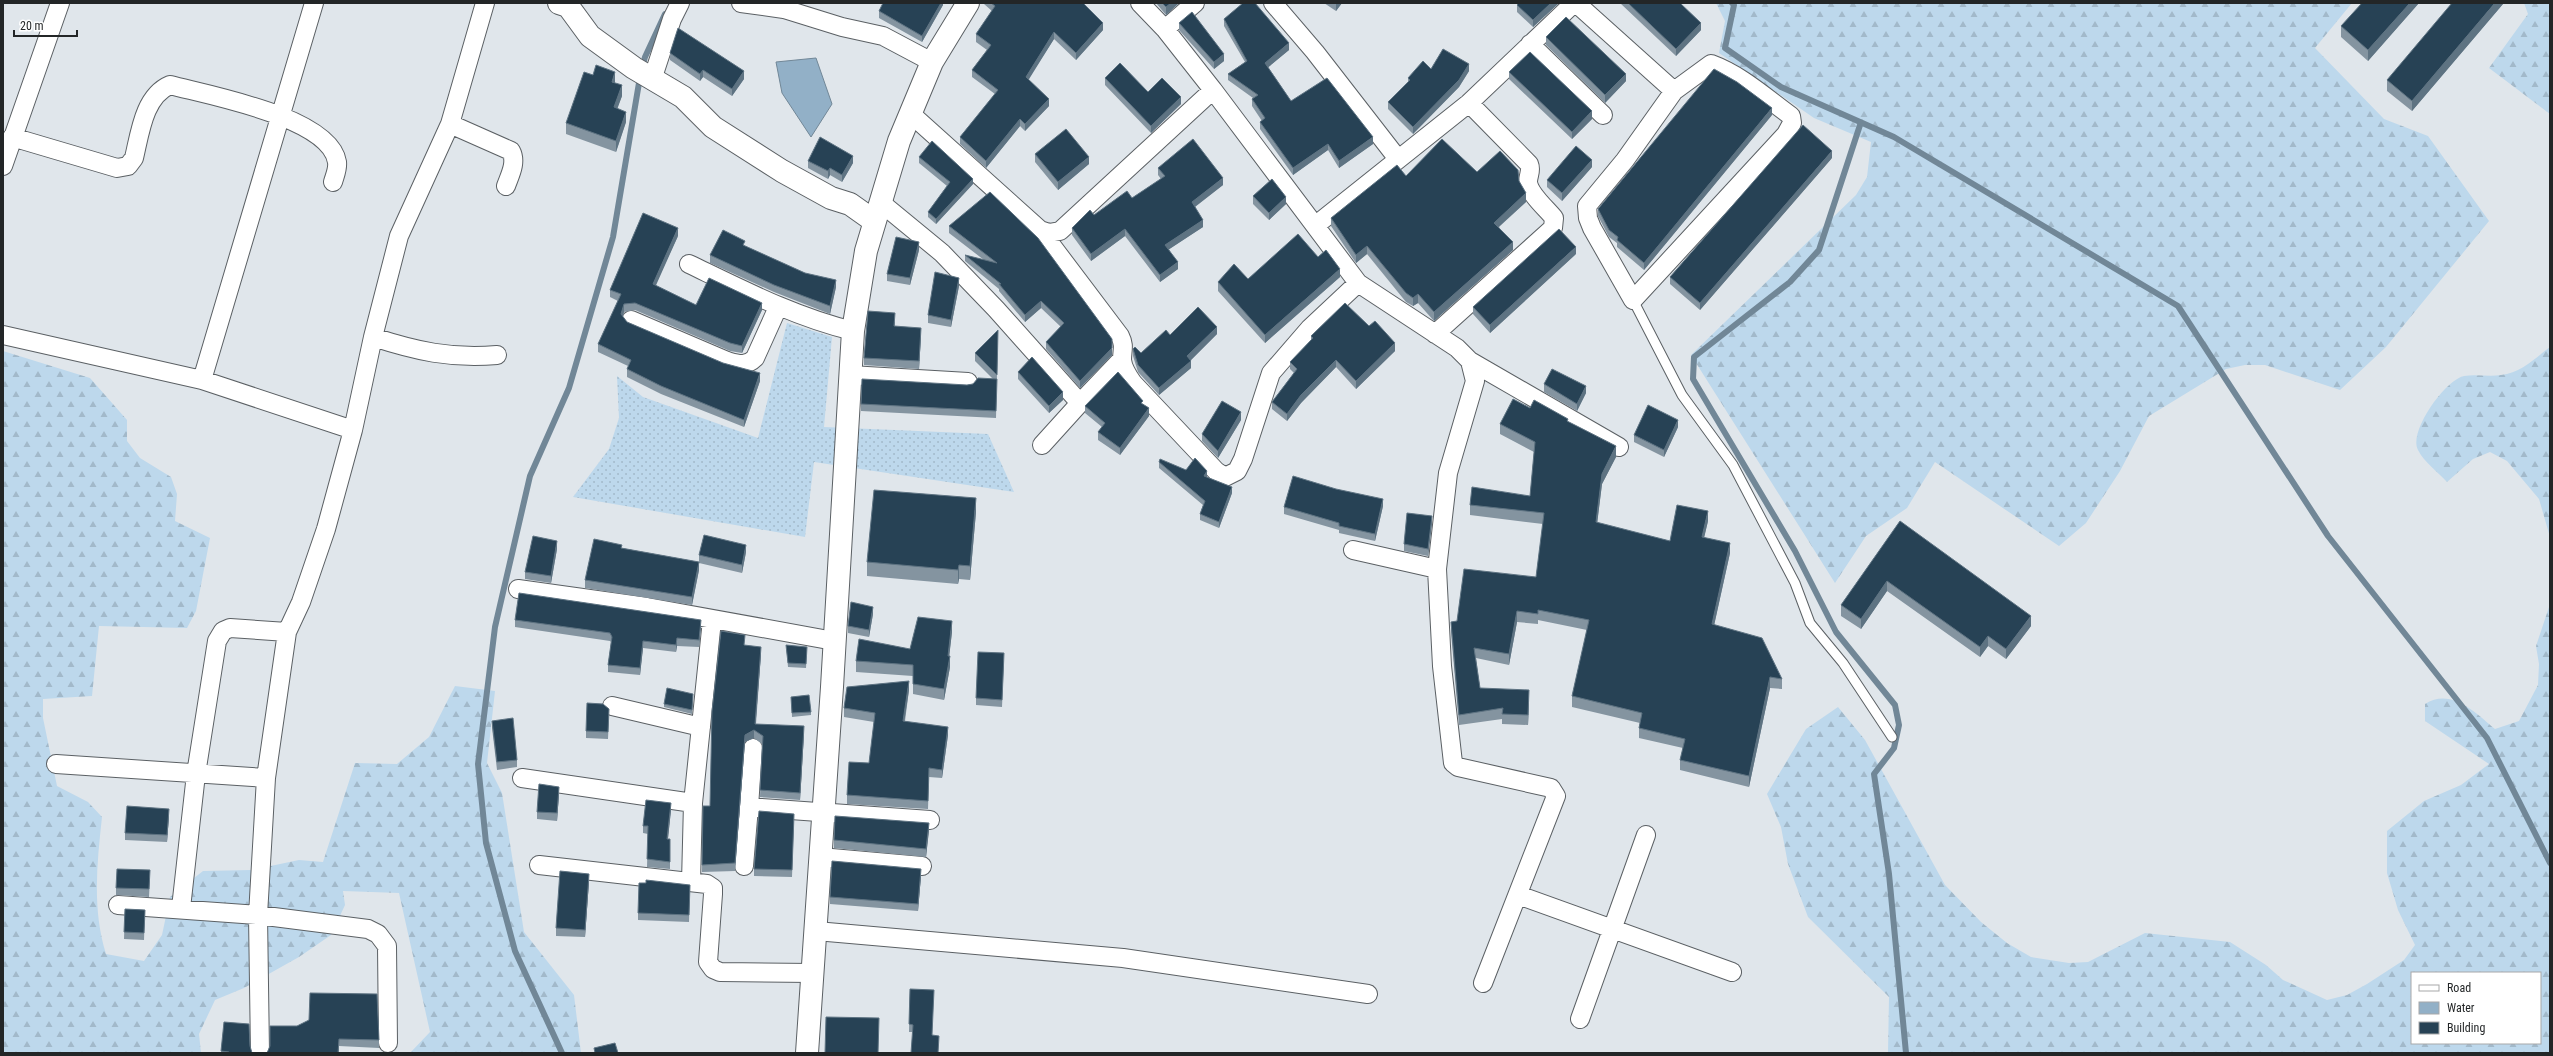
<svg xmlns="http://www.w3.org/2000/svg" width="2553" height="1056" font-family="'Roboto Condensed',sans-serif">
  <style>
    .grass { fill: url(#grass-dots) }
    .forest { fill: url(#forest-firs); fill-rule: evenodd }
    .water { fill: #92b0c7; stroke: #718797 }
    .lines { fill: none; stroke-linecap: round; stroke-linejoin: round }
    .stream { stroke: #718797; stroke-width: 6 }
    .service-casing { stroke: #5b6064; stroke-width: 11 }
    .minor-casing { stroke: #5b6064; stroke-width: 20 }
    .tertiary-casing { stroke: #5b6064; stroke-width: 24 }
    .service { stroke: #fff; stroke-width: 9 }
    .minor { stroke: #fff; stroke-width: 18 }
    .tertiary { stroke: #fff; stroke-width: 22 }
    .wall { fill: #8494a0 }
    .shaded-wall { fill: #5e7382 }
    .building { fill: #274255; stroke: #5e7382 }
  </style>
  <defs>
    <pattern id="grass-dots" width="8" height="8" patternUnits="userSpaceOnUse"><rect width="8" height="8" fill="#bdd8ec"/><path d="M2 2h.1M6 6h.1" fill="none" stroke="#a2b9ca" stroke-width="1.8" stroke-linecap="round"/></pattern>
    <pattern id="forest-firs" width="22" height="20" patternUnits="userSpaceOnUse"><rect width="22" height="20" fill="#bdd8ec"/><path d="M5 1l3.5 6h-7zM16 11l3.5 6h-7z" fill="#a2b9ca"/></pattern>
  </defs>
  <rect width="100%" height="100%" fill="#e0e6eb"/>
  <path class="grass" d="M787,323l45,14 -8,90 164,7 26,58 -200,-30 -9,75 -232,-40 36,-48 10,-31 -2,-42 26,21 115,41z"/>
  <path class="forest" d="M1716,3h636l-37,45 69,71 44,17 61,85 -103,126 -46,43 -75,-25h-20l-19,4 -77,47 -29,55 -34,52 -27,23 -124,-84 -28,46 -41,28 -31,47 -144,-228 165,-160 11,-18 4,-35 -57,-24 -95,-65 6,-32z
    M2524,3h26v111l-61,-46 39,-54z
    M2550,347v190l-11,-38 -32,-38 -17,-9 -17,7 -26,23c-9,-10 -23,-20 -29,-32 -10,-18 27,-70 46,-74 12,-2 25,1 37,-1 20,-2 34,-17 49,-28z
    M3,351l87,27 37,42v21l13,17 31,19 6,17 -2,27 35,17 -14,73 -9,17 -88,-2 -7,70 -49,3v19l14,68 31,16 14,15c-5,46 -10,92 4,137l38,7 18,-26 8,-38 33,-26 48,-1 48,-10 24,2 32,-99 42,1 32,-27 26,-51 40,5 -8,72 15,30 22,139 50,63 7,58h-171l20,-21 -31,-139 -56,-2 2,14 -14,30 -32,22 -55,31 -29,12 -16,34 2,19h-198z
    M2550,604v449h-662l1,-56 -81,-80 -20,-53 -7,-37 -14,-33 39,-65 32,-22 27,33 80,145 36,37 26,21 24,14 38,6 19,-1 57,-29 85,9 36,23 17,15 44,20 20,-5 20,-11 37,-24 11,-15 -17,-35 -11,-37v-42l37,-30 37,-16 28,-21 -64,-43v-17c26,-17 51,9 70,25l24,-8 19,-36 1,-21 -3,-18zM2412,973h128v70h-128z"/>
  <path class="water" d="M816,58l16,46 -21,33 -29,-44 -6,-31z"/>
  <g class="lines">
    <path class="stream" d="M1732,3l2,2 -9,43 56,39 113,50 284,169 150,230 159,202 63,125
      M642,68l3,-11 20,-43
      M1861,122l-42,128 -29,32 -96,75 -1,22 102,172 41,81 59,73 4,20 -5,23 -20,26 15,100 17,179
      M562,1053l-47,-102 -29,-108 -8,-79 17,-137 35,-151 39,-88 44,-151 27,-160"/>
    <g class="service-casing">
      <path id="service" d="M1633,300l49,95 51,70 62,118 15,40 33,40 49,74"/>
    </g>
    <g class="minor-casing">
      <path id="minor" d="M741,3l43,6 58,18 41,9 49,26
        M1140,3l25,26 48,61 145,193 99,65 13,13 5,20 -27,92 -11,96 5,97 11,97 5,4 93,21 5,8 -73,187
        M1273,3l42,49 83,107
        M1576,3l98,88 -49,69 -38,46 1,12 4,10 41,72 153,-166 6,-11 -1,-7c-26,-19 -50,-41 -80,-52l-37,27
        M1165,29l30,-26
        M1530,44l73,71
        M653,77l19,-58 8,-16
        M911,114l129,116 9,3 11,-2 153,-141
        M450,124l61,27c6,11 -1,24 -5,35
        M12,137l105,31 11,-2 6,-8c6,-25 10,-62 36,-73 37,10 160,32 167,77 1,7 -2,13 -4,20
        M3,166l57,-163
        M880,202l62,51 54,56 84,94 42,-44
        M1316,225l153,-122 105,-100
        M1040,230l80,106c5,10 2,14 2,24 1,9 6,16 11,23l83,88 9,6 12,-6 6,-12 28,-86 39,-45 48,-45
        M689,264c54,26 106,53 164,67
        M631,320l96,41c11,3 19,6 28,-3l23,-51
        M1435,334l118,-106 1,-10c-7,-9 -25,-24 -26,-36 0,-7 4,-11 1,-18l-60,-61
        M3,335l199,45 151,50
        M373,337c43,14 78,22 124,18
        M1470,361l149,86
        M850,375l118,7
        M202,380l112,-377
        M1042,445l38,-42
        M1353,550l84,19
        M518,589l129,18 187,34
        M612,706l89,21
        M56,764l210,14
        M522,778l171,25
        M749,807l4,-59
        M820,857l102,9
        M539,865l168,19 6,4v6l-5,68 5,7 7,3 93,1
        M744,866l5,-59 181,13
        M691,882l2,-79 19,-183
        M1518,895l214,77
        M118,905l140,10 110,14 10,5 9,12 1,97
        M181,908l15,-134 21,-133 6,-10 7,-3 57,4
        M816,931l307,27 245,36
        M1580,1019l66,-184
        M260,1053l-2,-138 8,-137 21,-146 14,-30 25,-73 27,-99 20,-93 26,-101 51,-112 35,-121"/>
    </g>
    <g class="tertiary-casing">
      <path id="tertiary" d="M559,3l9,3 22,30 44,32 49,29 30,30 69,44 49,27 19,6 24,17
        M807,1053l25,-366 21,-356 13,-80 33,-110 33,-79 36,-59"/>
    </g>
    <use href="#service" class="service"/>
    <use href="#minor" class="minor"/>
    <use href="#tertiary" class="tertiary"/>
  </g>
  <path class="wall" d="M943,3v2l-21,37 -43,-24v-7z
    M984,3h99l20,27 -27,30 -22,-21 -26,40 21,27 -24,25 -5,-5 -34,42 -26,-24v-7l35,-43 -23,-17v-7l15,-20 -11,-8v-8l16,-23 -8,-7z
    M1156,3h23l-13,12z
    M1324,3h18l-6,8z
    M1518,3h41l-26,24 -16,-15v-7z
    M1620,3h60l21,27 -25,26z
    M2419,3l-51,58 -27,-24v-11z
    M2503,3v1l-91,107 -25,-20v-11z
    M1224,19l65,31 -21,17 23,34 82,43 -34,24 -11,-18 -35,25 -33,-46v-7l2,-1 -10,-15v-7l1,-1 -25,-18v-6l17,-12 -21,-36z
    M1179,23l45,38 -10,8 -35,-39z
    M1546,37l80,44 -21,22 -59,-58z
    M670,53l74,26 -12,17 -29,-19 -3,4 -30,-21z
    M1431,69l38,2 -10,16 -46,47 -25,-25v-7l20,-19v-5z
    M1509,72l83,47 -20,20 -63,-60z
    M1105,78l43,14 33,12 -30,29 -46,-48z
    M615,83l7,13 -5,12 9,14 -10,30 -50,-18v-11z
    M1772,115l-128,155 -27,-23v-4l-8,-6 -11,-21v-7z
    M1035,154l54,10 -31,26 -23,-28z
    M919,157l54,27 -37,40 -8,-7v-5l19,-26 -28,-23z
    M1832,158l-132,152 -30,-26v-7z
    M808,161l45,2 -11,19 -12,-7 -2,4 -20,-11z
    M1592,167l-30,34 -15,-14v-7z
    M1158,168l65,17 -28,22 8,20 -34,22 9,20 -18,13 -35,-46 -34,25 -19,-26v-7l22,-13 38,-17 29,-19 -3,-4z
    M1477,172l42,9 7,21 -27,25 14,23 -79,71 -16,-18 -5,3 -7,-4 -39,-48 -11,9 -25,-37v-8l75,-42z
    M1253,196l33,8 -17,16 -16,-16z
    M949,226l163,120v9l-32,33 -34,-39v-7l15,-15 -20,-19 -16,14 -26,-31v-2l-34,-28v-6l19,5 -35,-27z
    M678,236l-23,49 41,20 66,5 -20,43 -12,-2 -95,-41 -11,2 -1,5 4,5 133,59 -16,46 -83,-33 -34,-17v-8l1,-3 -30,-14v-8l20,-43 -8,-4v-7z
    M745,246l91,41 -6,27 -56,-22 -64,-29v-8z
    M919,250l-9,35 -23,-4v-7z
    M1576,254l-86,79 -17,-19v-7z
    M1318,257l22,20 -75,66 -47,-52v-9l30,-3z
    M959,286l-8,41 -23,-4v-8z
    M895,321v5l26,9 -2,34 -55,-4v-7z
    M998,330l-2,88 -135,-7v-7l106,-19 26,-6 -18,-18v-8z
    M1217,334l-26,26v8l-32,27 -21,-23 -5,-16v-7l8,4 29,-18z
    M1311,336l84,15 -39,38 -20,-22 -35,36 -14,18 -15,-12v-7l22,-29 -4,-4v-7l21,-21z
    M1018,372l45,28 -14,13 -31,-34z
    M1544,384l42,9 -9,18 -33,-19z
    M1143,404l6,12 -29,39 -22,-15v-8l4,-5 -17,-14v-7z
    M1530,408l38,14 48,35 -14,27 -5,39 73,18 38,-20 -4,16 26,16 -16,72 68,54v10l-12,-1 -21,99 -69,-17v-10l3,-12 -44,-10v-10l1,-5 -68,-16v-11l15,-66 -49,-10v4l-21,-2 -8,43 -33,-7 4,30 49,13 -1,24 -26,-1v-5l-43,6 -8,-93v-10l6,-1 79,-44 7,-53 -73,-9v-10l60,-9 4,-44 -34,-18v-10z
    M1241,420l-23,38 -16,-17v-7z
    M1678,427l-14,30 -30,-15v-7z
    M1159,462l27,8 21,7 25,16 -13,35 -19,-8v-6l3,-9 -44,-37z
    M1383,506l-8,35 -36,-8v-3l-55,-16v-7z
    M976,512l-6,68 -11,-1 -1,5 -91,-8v-14z
    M1900,521l131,105 -25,33 -18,-13 -8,11 -93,-66 -26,38 -20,-13v-11z
    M1432,523l-4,33 -24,-5v-7z
    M622,548l77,14v-7l47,-3 -4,21 -43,-10v7l-7,35 -107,-17v-8z
    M557,549l-6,34 -26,-4v-7z
    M873,614l-4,23 -21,-4v-7z
    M515,620l186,7 -2,20 -22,-1 -1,6 -33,-4 -3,27 -32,-3v-7l3,-23 -1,-1 -95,-14z
    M952,632l-3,24 1,11 -6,33 -31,-6v-18l-57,-4v-11l54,-12z
    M744,645l17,9 -5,70 48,9 -4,67 -40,-3 2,-53 -8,-6 -9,4 -10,129 -33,1 1,-66h7z
    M786,645l21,5 -1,18 -18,-1z
    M1004,660l-2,47 -26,-2v-7z
    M909,690l-4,31 43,14 -6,43 -13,-1 -1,32 -81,-5v-9l22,-32 5,-41 -30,-5v-9z
    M693,697l-1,17 -28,-7v-3z
    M791,697l20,15v3l-19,2z
    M609,716l-1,23 -22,-1v-7z
    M492,721l25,39v7l-20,3 -5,-42z
    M559,794l-2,27 -20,-2v-7z
    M671,810l-3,29h2v30l-23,-2 1,-33 -5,-1v-7z
    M169,816l-2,26 -42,-2v-7z
    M794,821l-2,56 -38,-1v-7z
    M929,830l-3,27 -92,-9v-8z
    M921,876l-3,35 -88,-7v-7z
    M150,878l-1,19 -33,-2v-7z
    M589,881l-4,56 -29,-1v-8z
    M690,885l-1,37 -51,-2v-7z
    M125,909l20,1 -1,30 -20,-1z
    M910,989l22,46 7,8 -27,-11h-3z
    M224,1022l26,24 2,7h-31z
    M270,1026l109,14v8l-40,-2v7h-72l3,-7z"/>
  <path class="shaded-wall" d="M941,3h2v2l-21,37v-6z
    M1171,3h8l-13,12v-8z
    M1337,3h5l-6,8v-7z
    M1551,3h8l-26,24v-7z
    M2410,3h9l-51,58v-11z
    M2495,3h8v1l-91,107v-10z
    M1103,23v7l-27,30v-7z
    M1701,23v7l-25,26v-7z
    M1054,32v7l-28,45v-7z
    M1289,43v7l-24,20v-7z
    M1224,54v7l-10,8v-7z
    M1469,64v7l-10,16 -46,47v-7z
    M703,70v7l-3,4v-7z
    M744,71v8l-12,17v-7z
    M615,72v11l-3,-1z
    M1626,74v7l-21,22v-8z
    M622,85v11l-8,22v-11z
    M1181,97v7l-30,29v-7z
    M1049,99v7l-24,25v-7z
    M1772,108v7l-128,155v-7z
    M1592,111v8l-20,20v-7z
    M626,112v10l-10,30v-11z
    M1020,119v7l-34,42v-7z
    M1373,137v7l-34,24v-7z
    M1328,144v6l-35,25v-7z
    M1832,151v7l-132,152v-7z
    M853,156v7l-11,19v-7z
    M1089,157v7l-31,26v-8z
    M1592,160v7l-30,34v-8z
    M830,168v7l-2,4v-8z
    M1223,178v7l-31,24v-7z
    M973,179v5l-37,40v-5z
    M1526,193v9l-32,29v-8z
    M1286,197v7l-17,16v-7z
    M1203,220v7l-38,25v-7z
    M678,228v8l-25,56v-8z
    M1125,229v7l-34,25v-7z
    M919,242v8l-9,35v-7z
    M1513,242v8l-79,71v-9z
    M1367,246v8l-11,9v-8z
    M1576,247v7l-86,79v-8z
    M1178,262v7l-18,13v-7z
    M1340,269v8l-75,66v-8z
    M959,278v8l-8,41v-7z
    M836,280v7l-6,27v-8z
    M1418,294v9l-5,3v-8z
    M1041,301v7l-16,14v-7z
    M762,303v7l-20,43v-7z
    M624,304v8l-3,10v-8z
    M1217,327v7l-30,30v-8z
    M921,328v7l-2,34v-8z
    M1112,339v16l-32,33v-7z
    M1395,343v8l-39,38v-8z
    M1336,360v7l-35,36 -14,18v-7l14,-19z
    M1191,361v7l-32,27v-7z
    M760,373v8l-16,46v-7z
    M1586,386v7l-9,18v-7z
    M1063,392v8l-14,13v-7z
    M1149,408v8l-29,39v-7z
    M1241,412v8l-23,38v-7z
    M1678,420v7l-14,30v-7z
    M1616,446v11l-14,27 -6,49v-11l6,-48z
    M1207,471v6l-3,5v-6z
    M1232,487v6l-13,35v-6z
    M976,498v14l-6,68v-14z
    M1383,499v7l-8,35v-7z
    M1708,511v10l-6,26v-10z
    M1432,516v7l-4,33v-7z
    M557,541v8l-6,34v-7z
    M1730,543v10l-18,82v-11z
    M746,545v7l-4,21v-8z
    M699,562v8l-7,35v-8z
    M959,565v14l-1,5v-14z
    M1887,581v10l-26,38v-10z
    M873,607v7l-4,23v-7z
    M1517,611v11l-8,43v-11z
    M2031,616v10l-25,33v-10z
    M701,620v7l-2,20v-7z
    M952,621v11l-4,35v-11z
    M1988,636v10l-8,11v-10z
    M677,638v8l-1,6v-7z
    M643,641v7l-3,27v-7z
    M761,647v7l-6,77v-7z
    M950,656v11l-6,33v-11z
    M1770,677v11l-21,99v-11z
    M909,681v9l-6,40v-9z
    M1529,690v11l-1,24v-10z
    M804,726v7l-4,67v-7z
    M948,727v8l-6,43v-8z
    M754,730v8l-9,4 -10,129v-8l10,-128z
    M559,787v7l-2,27v-8z
    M671,803v7l-4,37v-8z
    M169,809v7l-2,26v-7z
    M929,823v7l-3,27v-8z
    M921,869v7l-3,35v-7z
    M589,874v7l-4,56v-7z"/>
  <path class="building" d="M883,3h58l-19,33 -43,-25z
    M991,3h92l20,20 -27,30 -22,-21 -28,45 23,22 -24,25 -5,-5 -34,42 -26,-24 38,-47 -26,-20 19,-25 -15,-11 19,-28z
    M1162,3h9l-5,4z
    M1243,3h12l34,40 -24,20 26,38 36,-23 46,59 -34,24 -11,-17 -35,24 -33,-46 5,-4 -13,-19 6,-4 -30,-21 19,-13 -23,-42z
    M1519,3h32l-18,17 -16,-15z
    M1628,3h52l21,20 -25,26z
    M2362,3h48l-42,47 -27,-24z
    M2452,3h43l-83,98 -25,-21z
    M1192,12l32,42 -10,8 -35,-39z
    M1566,17l60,57 -21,21 -59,-58z
    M678,28l66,43 -12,18 -29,-19 -3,4 -30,-21z
    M1443,49l26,15 -10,16 -46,47 -25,-25 22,-22 -2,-2 15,-17 8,8z
    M1530,52l62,59 -20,21 -63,-60z
    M1120,63l28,29 14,-14 19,19 -30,29 -46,-48z
    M596,65l19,7 -3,10 10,3 -8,22 12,5 -10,29 -50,-18 18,-51 9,3z
    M1714,69l23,13 35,26 -128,155 -27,-23 1,-3 -9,-7 -11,-21z
    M1803,125l29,26 -132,152 -30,-26z
    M1066,129l23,28 -31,25 -23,-28z
    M820,137l33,19 -11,19 -12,-7 -2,3 -20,-10z
    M1193,139l30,39 -31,24 11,18 -38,25 13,17 -18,13 -35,-46 -34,25 -19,-26 18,-18 4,5 33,-24 5,7 33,-22 -7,-8z
    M1442,139l35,33 23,-21 18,19 1,11 7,12 -32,30 19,19 -79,70 -16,-18 -5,4 -7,-5 -39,-47 -11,9 -25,-37 66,-53 9,11z
    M932,141l41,38 -37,40 -8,-7 22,-30 -31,-25z
    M1576,146l16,14 -30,33 -15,-13z
    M1272,179l14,18 -17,16 -16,-17z
    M990,192l48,46 74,101v9l-32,33 -34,-39 18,-19 -23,-22 -16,14 -26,-31h2l-36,-29 32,8 -48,-37z
    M643,213l35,15 -25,56 43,21 13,-27 53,25 -20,43 -12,-3 -95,-40 -11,1 -3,10 6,8 96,41 37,10 -16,47 -83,-34 -34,-17 4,-9 -33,-16 23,-50 -11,-4z
    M1559,229l17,18 -86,78 -17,-18z
    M723,230l22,11 -2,4 62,28 31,7 -6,26 -56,-21 -64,-30z
    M1298,234l20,23 8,-7 14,19 -75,66 -47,-53 16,-18 14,15z
    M896,237l23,5 -9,36 -23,-4z
    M935,272l24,6 -8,42 -23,-5z
    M1345,303l24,23 6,-5 20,22 -39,38 -20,-21 -35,35 -14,19 -15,-12 25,-33 -7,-7 23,-24 -2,-2z
    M1198,307l19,20 -30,29 4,5 -32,27 -21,-23 -5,-16 2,-2 6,6 25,-23 4,5z
    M868,311l27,2 -1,13 27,2 -2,33 -55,-3z
    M998,330l-1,45 -22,-22z
    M1032,357l31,35 -14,14 -31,-34z
    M1552,369l34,17 -9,18 -33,-20z
    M1118,372l25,29 -2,2 8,5 -29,40 -22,-16 7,-9 -20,-17z
    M978,378l19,1 -1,32 -135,-7 1,-25 105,6 6,-1z
    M1513,399l17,9 4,-8 34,19 -1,2 49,25 -14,28 -6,48 74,19 7,-36 31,6 -6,26 28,6 -18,81 50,14 20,41 -12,-2 -21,99 -69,-16 5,-21 -46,-11 3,-15 -70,-17 17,-76 -51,-10v4l-21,-3 -8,43 -35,-6 6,40 49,2 -1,25 -26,-1 1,-6 -44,7 -8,-93 6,-1 7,-52 72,8 8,-64 -74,-8 2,-18 58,9 5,-54 -35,-18z
    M1222,401l19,11 -23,39 -16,-17z
    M1648,405l30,15 -14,30 -30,-15z
    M1195,458l12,13 -3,5 28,11 -13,35 -19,-8 5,-13 -46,-39 1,-3 26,11z
    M1293,476l43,13 47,10 -8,35 -36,-8v-3l-55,-16z
    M874,490l102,8 -6,68 -11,-1 -1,5 -91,-8z
    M1407,513l25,3 -4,33 -24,-5z
    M1900,521l131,95 -25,33 -18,-13 -8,11 -93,-66 -26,38 -20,-14z
    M704,535l42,10 -4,20 -43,-10z
    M533,536l24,5 -6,35 -26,-4z
    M594,539l28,6 -1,3 78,14 -7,35 -107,-17z
    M519,593l182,27 -2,20 -22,-2 -1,7 -33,-4 -3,27 -32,-3 4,-28 -2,-4 -95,-13z
    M851,602l22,5 -4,23 -21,-4z
    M918,617l34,4 -4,35h2l-6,33 -31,-5v-19l-57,-4 3,-22 51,10z
    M721,631l24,4 -1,10 17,2 -6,77 49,2 -4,67 -40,-3 3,-54 -9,-6 -9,5 -10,128 -33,2 1,-59h7l2,-95z
    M786,645l21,2 -1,17 -18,-1z
    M978,652l26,1 -2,47 -26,-2z
    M909,681l-6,40 45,6 -6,43 -13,-2 -1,33 -81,-6 2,-33 20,1 6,-50 -31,-5 3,-21z
    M667,688l26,6 -1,16 -28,-6z
    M809,695l2,17 -19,1 -1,-16z
    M587,703l16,1 6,5 -1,23 -22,-1z
    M513,718l4,42 -20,2 -5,-41z
    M539,784l20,3 -2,26 -20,-1z
    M646,800l25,3 -4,36h3v23l-23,-3 1,-33h-5z
    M127,806l42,3 -2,26 -42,-2z
    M759,811l35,3 -2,56 -38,-1z
    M835,816l94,7 -3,26 -92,-9z
    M832,861l89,8 -3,35 -88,-7z
    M117,869l33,1 -1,19 -33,-1z
    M560,871l29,3 -4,56 -29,-2z
    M646,880l44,5 -1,30 -51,-2 1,-30h7z
    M125,909l20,1 -1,23 -20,-1z
    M910,989l24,1 -2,45 7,1 -1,17h-27l2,-28 -4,-1z
    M310,993l67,1 2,46 -40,-1 -1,14h-71l3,-7v-20h27l12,-6z
    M826,1017l53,1 -1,35h-53z
    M224,1022l25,2 1,22 2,7h-23v-1l-8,-1z
    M615,1043l3,10h-23l-1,-5z"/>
  <rect width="2553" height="1056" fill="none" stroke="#232627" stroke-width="8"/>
  <rect x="2411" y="972" width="130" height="72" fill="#ffffff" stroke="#a7a8a9"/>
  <rect x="2419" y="985" width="20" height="6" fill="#ffffff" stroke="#a7a8a9"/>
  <text x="2447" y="992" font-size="12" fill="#232627">Road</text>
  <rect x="2419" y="1002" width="20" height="12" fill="#92b0c7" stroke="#a7a8a9"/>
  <text x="2447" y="1012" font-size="12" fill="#232627">Water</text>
  <rect x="2419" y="1022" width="20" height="12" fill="#274255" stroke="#a7a8a9"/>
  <text x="2447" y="1032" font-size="12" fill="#232627">Building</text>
  <path d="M14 30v6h63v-6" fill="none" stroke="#232627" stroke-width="2"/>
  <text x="20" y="30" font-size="12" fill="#232627" stroke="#ffffff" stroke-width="3" paint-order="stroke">20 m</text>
</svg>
